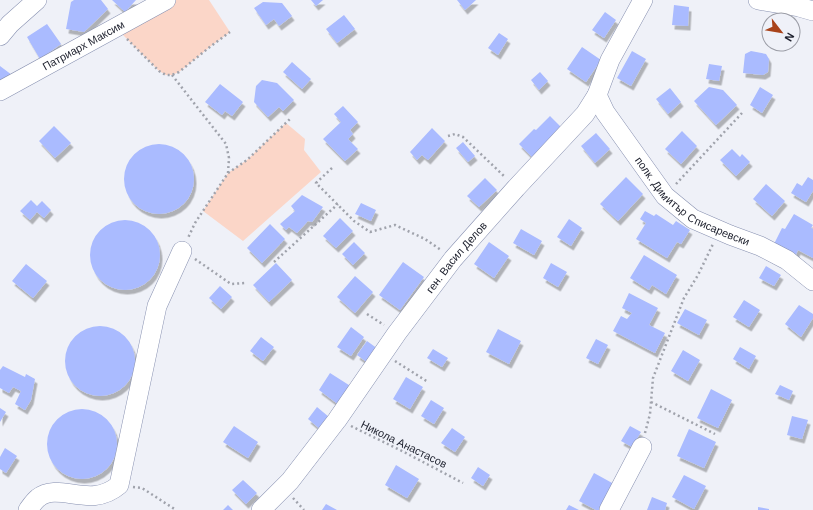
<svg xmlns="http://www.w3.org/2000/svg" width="813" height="510" font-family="Helvetica,sans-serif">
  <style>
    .green { fill: #fbd6c8 }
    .building { fill: #abf; filter: url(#shadow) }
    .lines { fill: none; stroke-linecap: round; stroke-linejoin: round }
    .minor-casing { stroke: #8790b0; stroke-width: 20 }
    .path { stroke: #a0a3ac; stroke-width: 2.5; stroke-dasharray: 2 3; stroke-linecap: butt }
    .minor { stroke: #fff; stroke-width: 19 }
    .labels { text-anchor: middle; stroke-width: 3; stroke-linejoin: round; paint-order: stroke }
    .street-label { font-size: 11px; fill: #1c1f2c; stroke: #eff1f8 }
  </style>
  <defs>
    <filter id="shadow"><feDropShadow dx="2.5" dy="4.5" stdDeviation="0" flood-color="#0004"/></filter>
  </defs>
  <rect width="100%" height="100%" fill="#eff1f8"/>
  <path class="green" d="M167,0h42l21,32 -19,14 -32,26 -7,3h-6l-7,-4 -44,-44z
    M286,123l19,16 -1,11 17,22 -78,69 -40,-30 25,-38 19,-13z"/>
  <path class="building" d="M74,0h27l7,9 -24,23 -18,-3 5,-27z
    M112,0h24l-11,12z
    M311,0h12l-7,6z
    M457,0h19l-11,10z
    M263,2l19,1 10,13 -13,10 -5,-7 -8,6 -12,-17z
    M674,5l15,2 -1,19 -16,-1z
    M605,12l11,8 -12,18 -12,-8z
    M344,15l11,14 -18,14 -11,-14z
    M47,24l14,20 -21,15 -13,-22z
    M499,33l9,6 -10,16 -10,-7z
    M582,47l19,13 -15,22 -19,-13z
    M632,51l14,8 -15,27 -14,-8z
    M751,51l15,3 3,5 -1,13 -5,3 -20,-2 2,-19z
    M292,62l19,17 -9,10 -19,-17z
    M709,64l13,2 -3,15 -13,-2z
    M0,66l12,9 -12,8z
    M540,72l8,9 -9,9 -8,-10z
    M262,80l15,3 17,17 -11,11 -4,-4 -11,10 -14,-15 2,-16z
    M220,84l23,18 -11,14 -7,-5 -3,4 -17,-13z
    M709,87l14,3 14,15 -21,20 -22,-24z
    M760,87l13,8 -11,18 -12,-8z
    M670,88l11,14 -13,12 -12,-15z
    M343,106l15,16 -8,8 3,4 -5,5 10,10 -13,12 -22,-22 18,-17 -7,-8z
    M550,116l12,12 -30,29 -13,-13 15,-15 2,1z
    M54,126l17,17 -16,15 -16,-17z
    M432,128l13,13 -17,19 -6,-5 -5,5 -7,-8z
    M682,131l15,15 -16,18 -16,-15z
    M596,133l14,16 -15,14 -14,-17z
    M463,142l12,14 -7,6 -12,-14z
    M124 179a35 35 0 1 1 70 0a35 35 0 1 1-70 0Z
    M732,149l8,8 2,-3 8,8 -14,14 -16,-16z
    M626,177l17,17 -25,27 -18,-17z
    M808,177l5,3v11l-7,11 -15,-9 6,-10 5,3z
    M485,178l12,12 -18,17 -12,-11z
    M766,184l19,17 -13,15 -19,-17z
    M302,195l21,12 -11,15 -4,-1 -11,12 -8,-6 -3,3 -6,-6 15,-13 -4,-5z
    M31,200l6,6 5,-5 9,9 -7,8 -7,-6 -7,8 -10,-9z
    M361,203l15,7 -5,11 -16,-7z
    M645,211l9,5 2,-2 17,11 3,-4 14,9 -9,14 -4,-2 -10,16 -31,-19 10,-16 -6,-4z
    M794,214l19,11 -2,3 2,1v29l-15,-8 -3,7 -21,-13 8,-16 3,1z
    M340,218l13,13 -17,17 -13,-12z
    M569,219l13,9 -11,18 -14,-9z
    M90 255a35 35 0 1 1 70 0a35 35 0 1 1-70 0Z
    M270,224l15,15 -23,24 -15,-15z
    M521,229l21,12 -8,14 -21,-12z
    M354,242l11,11 -12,12 -11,-11z
    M489,242l20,14 -15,22 -20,-14z
    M644,255l33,20 -11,19 -14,-9 -3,5 -19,-12z
    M403,262l21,15 -24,33 -21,-15z
    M276,263l16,17 -23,22 -16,-17z
    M551,263l16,9 -9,15 -15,-9z
    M26,264l21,17 -14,17 -21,-17z
    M766,266l15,9 -7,11 -15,-8z
    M355,276l18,16 -18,21 -18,-16z
    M220,286l12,11 -11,12 -12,-11z
    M629,293l29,15 -9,17 16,8 -10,20 -42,-22 8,-15 6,3 5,-6 -10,-5z
    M744,300l16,10 -11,17 -16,-10z
    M799,305l14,9v4l-12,19 -16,-13z
    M685,309l22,11 -8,15 -22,-12z
    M65 361a35 35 0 1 1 70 0a35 35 0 1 1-70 0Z
    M351,327l13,10 -13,19 -14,-9z
    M498,329l23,12 -12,23 -23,-12z
    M261,337l13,10 -11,14 -13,-10z
    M596,339l12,6 -10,19 -12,-6z
    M367,341l11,8 -10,14 -11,-8z
    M740,347l16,9 -7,13 -16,-10z
    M433,349l15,9 -6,9 -15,-9z
    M683,350l17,10 -12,21 -17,-10z
    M3,366l22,11 1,-3 9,5 -4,21 -6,10 -10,-6 6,-13 -8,-4 -4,6 -9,-5v-18z
    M330,373l22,14 -13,18 -20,-15z
    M406,377l17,10 -13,22 -17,-10z
    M780,385l13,6 -4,9 -14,-6z
    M711,389l21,11 -14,28 -21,-10z
    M431,400l13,8 -10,16 -13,-8z
    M317,407l12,10 -9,12 -12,-10z
    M0,408l6,4 -6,10z
    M47 444a35 35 0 1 1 70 0a35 35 0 1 1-70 0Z
    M792,416l16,4 -6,19 -15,-4z
    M234,426l24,16 -10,16 -25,-16z
    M630,426l11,6 -9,15 -11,-6z
    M452,428l13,9 -10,15 -14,-9z
    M689,429l27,13 -12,26 -27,-12z
    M5,448l12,8 -11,17 -6,-4v-12z
    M396,465l23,14 -12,19 -22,-13z
    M478,467l12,8 -7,11 -12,-8z
    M594,473l20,11 -13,26h-5l-17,-9z
    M684,475l22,11 -12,23 -22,-12z
    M243,480l14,13 -11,11 -14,-14z
    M652,497l15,6 -2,7h-18z
    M326,504l11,6h-15z
    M228,505l5,5h-10z
    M569,505l10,5h-13z
    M758,507l11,2v1h-11z"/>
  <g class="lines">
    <g class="minor-casing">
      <g id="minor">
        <path d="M758,0l41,7 14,4"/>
        <path d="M0,36l10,-12 27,-24"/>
        <path id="s1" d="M0,91l166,-91"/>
        <path id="s2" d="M597,95l8,17 60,84 28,23 37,16 30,11 27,14 26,21"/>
        <path d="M28,510c3,-4 6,-9 10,-12 21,-17 52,12 81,-13l38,-179 25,-55"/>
        <path id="s3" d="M261,510l29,-29 47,-61 60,-87 56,-74 63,-71 69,-74 12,-19 13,-35 33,-60"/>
        <path d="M609,510l33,-63"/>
      </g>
    </g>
    <path class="path" d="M127,39l32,32 7,4h6l7,-3 32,-26 19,-14
      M172,75l54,69 3,14 -1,15 -33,50 -7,15
      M448,136l7,-2 8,3 42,40
      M332,168l-16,15 38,38 16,11 25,-7 30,14 16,11
      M228,173l19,-13 43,-41
      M676,184l66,-71
      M195,259l36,25 14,-1
      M274,262l64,-58
      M367,314l17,11
      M395,361l33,21
      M651,402l64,32
      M351,426l53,26 59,31
      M645,433l5,-19 3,-36 31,-80 14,-23 15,-31
      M133,487l9,1 34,22
      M293,498l11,12"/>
    <use href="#minor" class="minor"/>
  </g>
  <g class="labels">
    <g class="street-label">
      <text dy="4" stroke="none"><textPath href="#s1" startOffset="95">Патриарх Максим</textPath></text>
      <text dy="4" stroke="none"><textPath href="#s2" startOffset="147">полк. Димитър Списаревски</textPath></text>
      <text dy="4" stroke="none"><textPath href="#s3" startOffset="320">ген. Васил Делов</textPath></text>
      <text transform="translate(404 444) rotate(26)" y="4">Никола Анастасов</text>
    </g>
  </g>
  <g transform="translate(781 32) rotate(121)"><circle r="19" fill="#eff1f8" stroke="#9b9da6"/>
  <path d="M0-3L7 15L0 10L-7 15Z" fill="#a9431a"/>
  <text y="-6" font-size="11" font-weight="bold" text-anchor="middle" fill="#1c1f2c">N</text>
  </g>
</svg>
